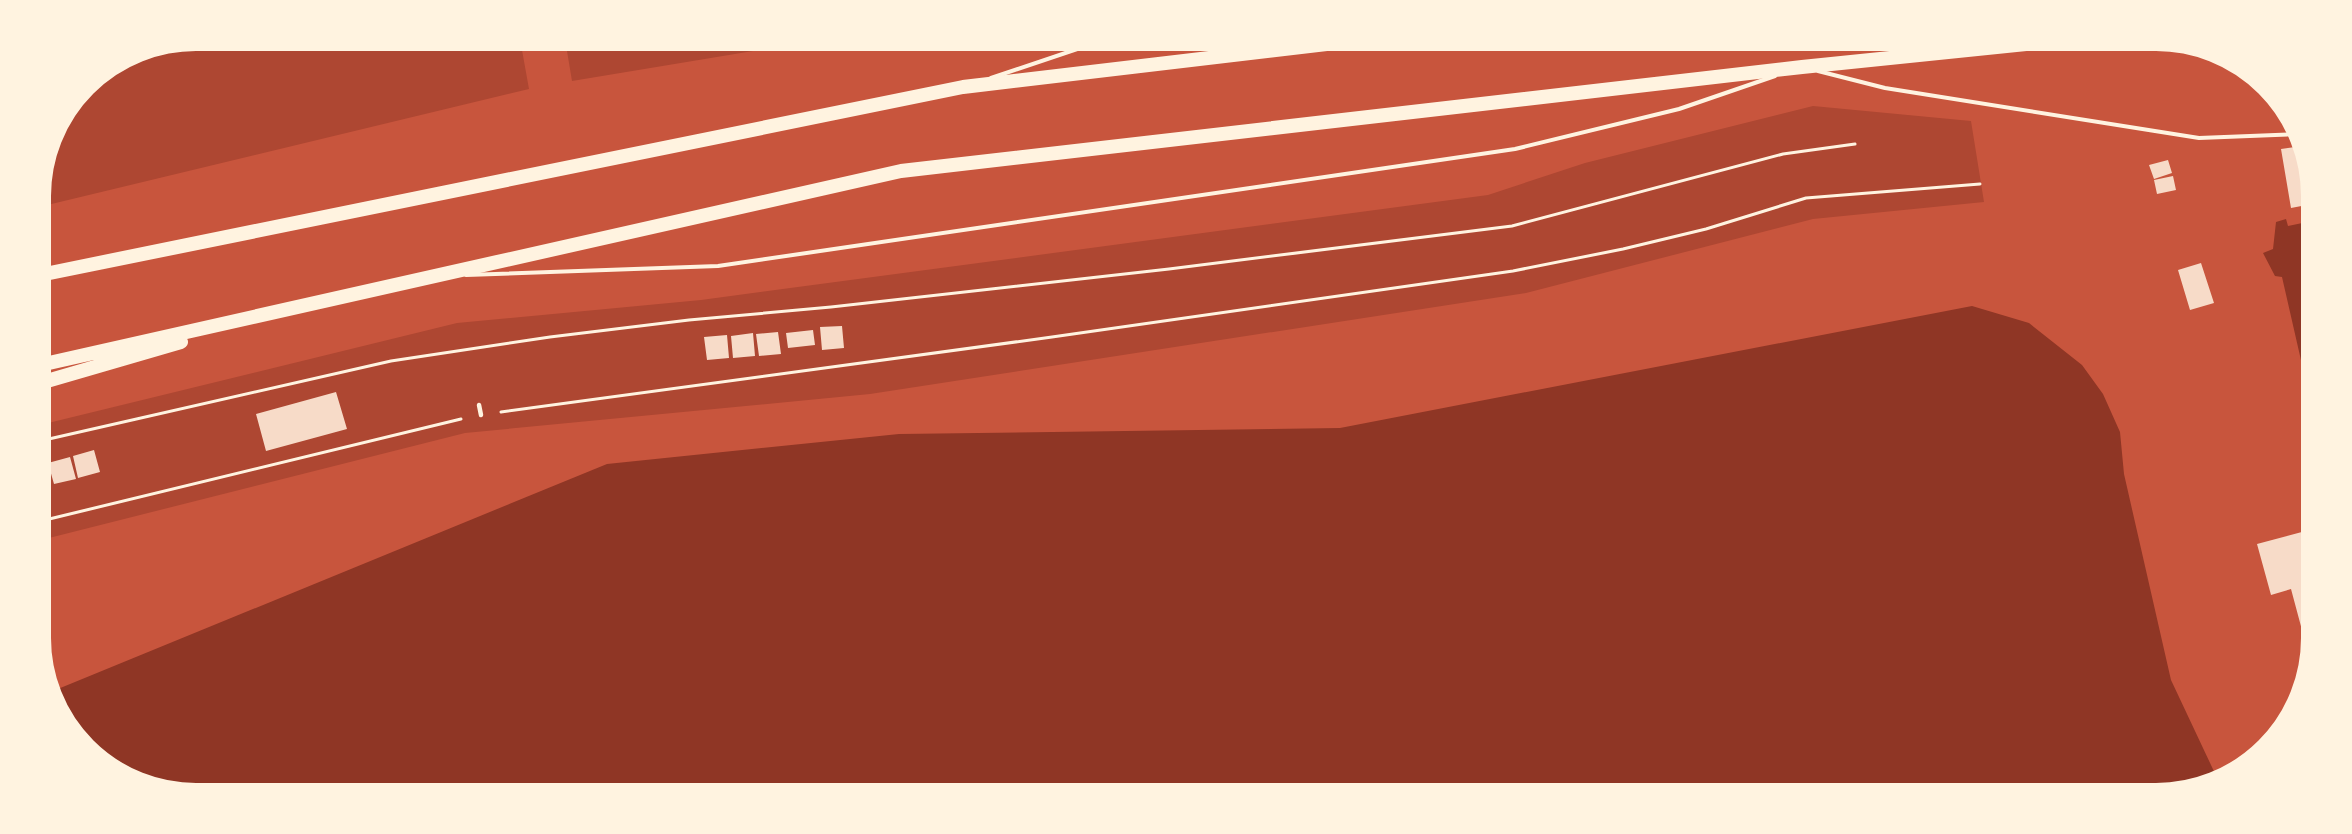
<svg xmlns="http://www.w3.org/2000/svg" width="2352" height="834" font-family="'IBM Plex Serif',serif">
  <style>
    .green { fill: #ae4732 }
    .water { fill: #8f3625 }
    .building { fill: #f7dbc8 }
    .lines { fill: none; stroke-linecap: round; stroke-linejoin: round }
    .path { stroke: #fff3e0; stroke-width: 3 }
    .service { stroke: #fff3e0; stroke-width: 4 }
    .pedestrian { stroke: #fff3e0; stroke-width: 4.5 }
    .trunk { stroke: #fff3e0; stroke-width: 14 }
    .rim { fill: none; stroke: #fff3e0; stroke-width: 6 }
  </style>
  <rect width="100%" height="100%" fill="#c8553d"/>
  <path class="green" d="M234,39h286l9,50 -490,118v-22l16,-59 37,-48 44,-27 32,-7 19,2z
    M565,39h192l2,11 -187,31z
    M1813,106l158,15 13,81 -171,17 -287,74 -656,101 -405,39 -424,107 -1,-115 417,-102 244,-23 787,-105 97,-32z"/>
  <path class="water" d="M2286,219l2,7 24,-5v146l-9,2 -21,-92 -7,-1 -12,-23 10,-4 3,-27z
    M1972,306l57,17 53,42 21,29 17,38 4,42 47,206 48,102 -3,1 -49,12h-1972l-50,-8 -67,-45 -25,-51 554,-227 292,-30 441,-6z"/>
  <path class="building" d="M2303,146l9,29v29l-21,4 -10,-59z
    M2168,160l4,13 -18,6 -5,-14z
    M2173,176l3,14 -19,4 -3,-14z
    M2201,263l13,40 -24,7 -12,-40z
    M842,326l2,22 -22,2 -2,-23z
    M813,330l2,15 -27,3 -2,-15z
    M778,332l3,22 -22,2 -3,-22z
    M753,333l2,23 -22,2 -2,-22z
    M727,335l2,23 -22,2 -3,-23z
    M336,392l11,37 -81,22 -10,-37z
    M94,450l6,22 -22,6 -5,-22z
    M70,457l6,22 -22,5 -6,-21z
    M41,463h3l5,21 -8,3z
    M2313,529v110l-3,21 -19,-71 -20,6 -14,-51z"/>
  <g class="lines">
    <path class="path" d="M501,412l551,-75 461,-66 110,-22 83,-20 100,-31 174,-14
      M40,441l351,-80 159,-24 139,-17 142,-13 338,-38 343,-43 271,-72 72,-10
      M41,521l420,-102"/>
    <path class="service" d="M1818,71l67,17 314,50 101,-4
      M991,78l116,-39
      M466,275l252,-9 797,-117 164,-40 96,-33"/>
    <path class="pedestrian" d="M479,405l2,10"/>
    <path class="trunk" d="M40,275l923,-188 406,-48
      M40,365l861,-194 901,-104 273,-28
      M40,383l141,-41"/>
  </g>
  <path d="M0 0H2352V834H0ZM196 48H2156A148 148 0 0 1 2304 196V638A148 148 0 0 1 2156 786H196A148 148 0 0 1 48 638V196A148 148 0 0 1 196 48Z" fill="#fff3e0" fill-rule="evenodd"/>
  <path class="rim" d="M196 48H2156A148 148 0 0 1 2304 196V638A148 148 0 0 1 2156 786H196A148 148 0 0 1 48 638V196A148 148 0 0 1 196 48Z"/>
</svg>
